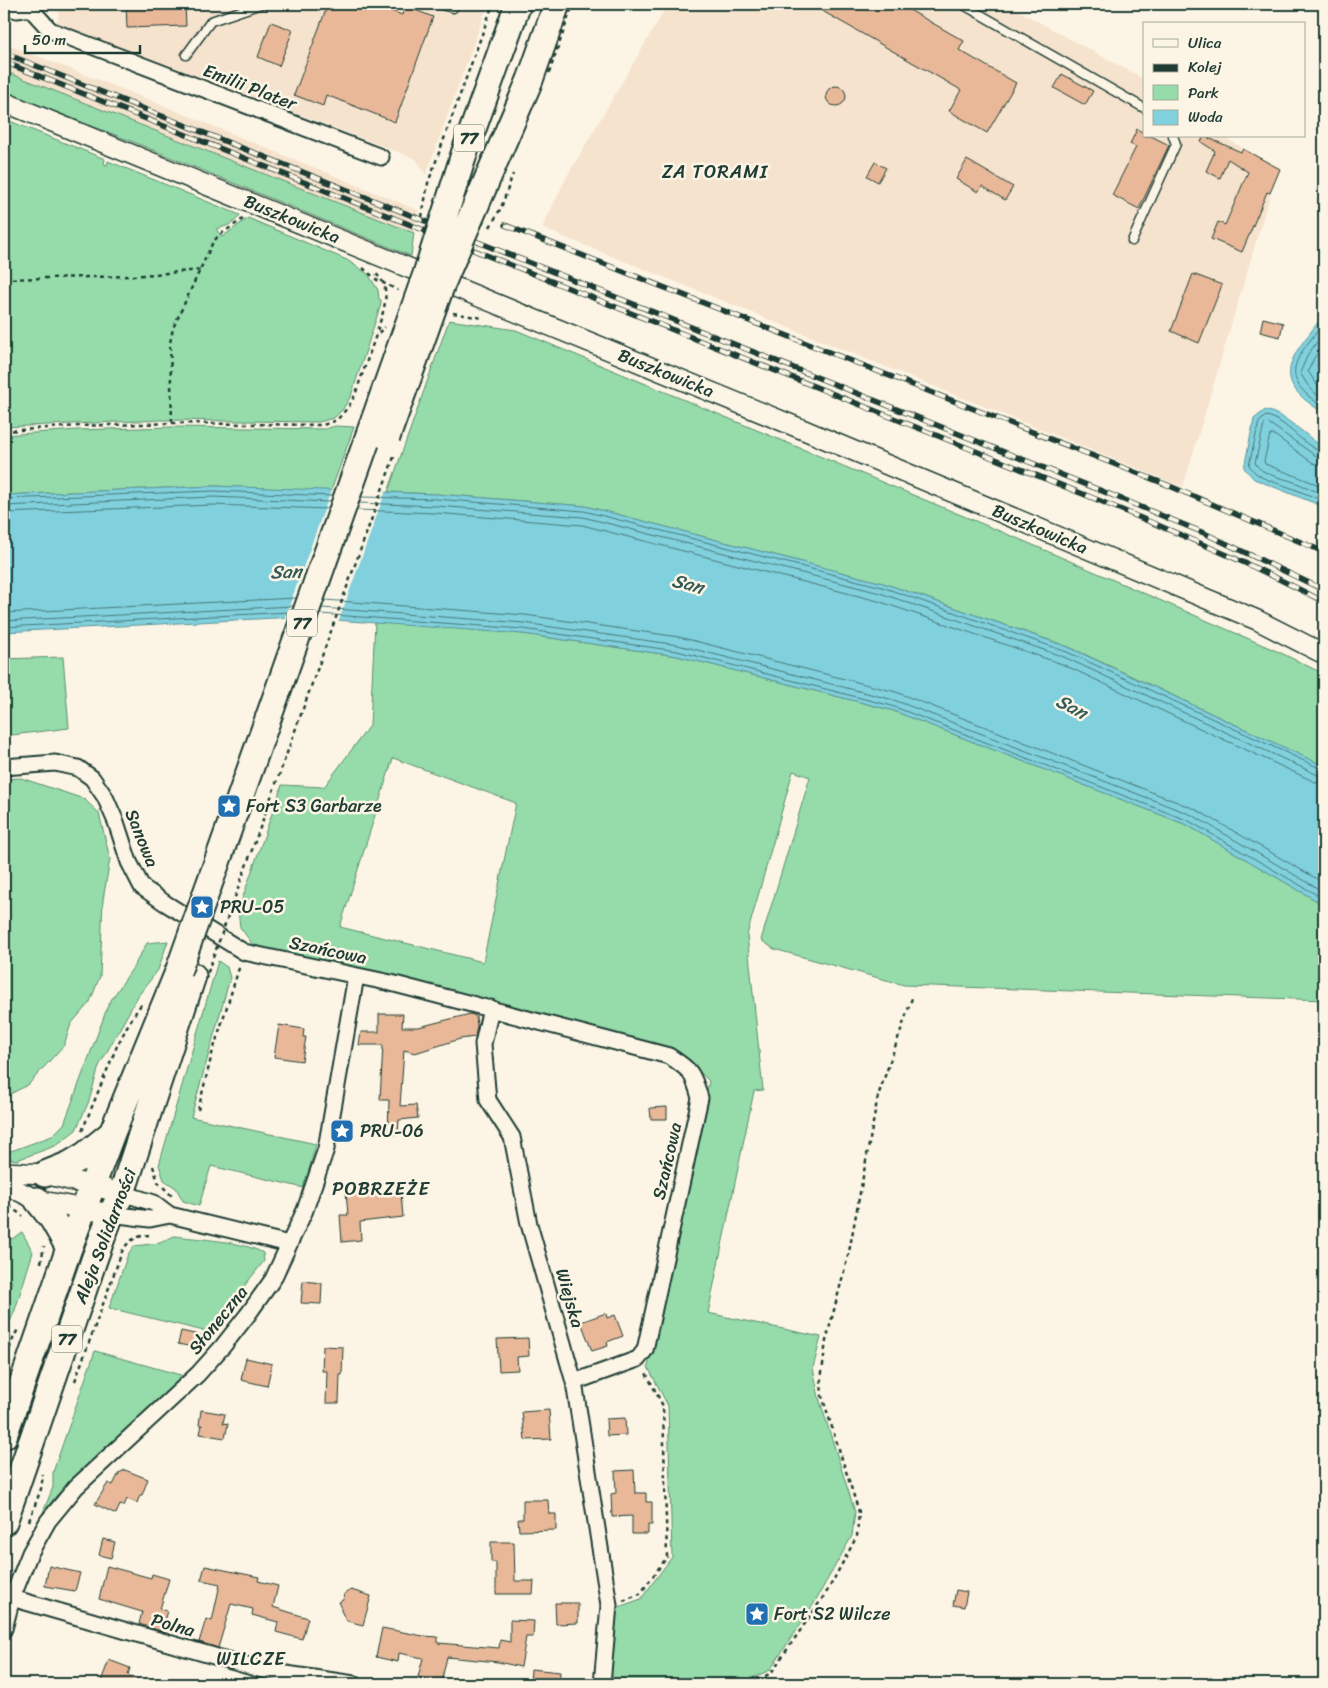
<svg xmlns="http://www.w3.org/2000/svg" width="1328" height="1688" font-family="Sriracha,sans-serif">
  <style>
    .built { fill: #f6e3ce }
    .green { fill: #95dcaa; stroke: #5a8c6f; fill-rule: evenodd }
    .water { fill: #81d0dd; stroke: #5a9599 }
    .pier { fill: #fcf5e5 }
    .lines { fill: none; stroke-linecap: round; stroke-linejoin: round }
    .shore { stroke: #467878; stroke-width: 1 }
    .building { fill: #e8b898; stroke: #1f3d34 }
    .service-casing { stroke: #1f3d34; stroke-width: 11 }
    .minor-casing { stroke: #1f3d34; stroke-width: 19 }
    .tertiary-casing { stroke: #1f3d34; stroke-width: 22 }
    .trunk-casing { stroke: #1f3d34; stroke-width: 29 }
    .path { stroke: #1f3d34; stroke-width: 2.5; stroke-dasharray: 4 4; stroke-linecap: butt }
    .service { stroke: #fcf5e5; stroke-width: 8 }
    .minor { stroke: #fcf5e5; stroke-width: 15 }
    .tertiary { stroke: #fcf5e5; stroke-width: 19 }
    .trunk { stroke: #fcf5e5; stroke-width: 25 }
    .rail-casing { stroke: #1f3d34; stroke-width: 5.5 }
    .rail { stroke: #fcf5e5; stroke-width: 4; stroke-dasharray: 11; stroke-linecap: butt }
    .trunk-bridge-casing { stroke: #1f3d34; stroke-width: 29; stroke-linecap: butt }
    .path-bridge { stroke: #1f3d34; stroke-width: 2.5; stroke-dasharray: 4 4; stroke-linecap: butt }
    .trunk-bridge { stroke: #fcf5e5; stroke-width: 25 }
    .labels { text-anchor: middle; stroke-width: 5; stroke-linejoin: round; paint-order: stroke }
    .shield { fill: #fcf5e5; stroke: #617469; stroke-width: 1 }
    .shield-label { font-size: 16px; font-weight: bold; fill: #1f3d34 }
    .street-label { font-size: 18px; fill: #1f3d34; stroke: #fcf5e5 }
    .poi-label { font-size: 18px; fill: #1f3d34; stroke: #fcf5e5; text-anchor: start }
    .neighbourhood-label { font-size: 19px; letter-spacing: 1px; fill: #1f3d34; stroke: #fcf5e5 }
    .water-label { font-size: 19px; font-style: italic; fill: #335a56; stroke: #fcf5e5 }
  </style>
  <rect width="100%" height="100%" fill="#fcf5e5"/>
  <filter id="ink" filterUnits="userSpaceOnUse"><feTurbulence type="fractalNoise" baseFrequency=".02" numOctaves="2"/><feDisplacementMap in="SourceGraphic" scale="10" xChannelSelector="R" yChannelSelector="G"/><feConvolveMatrix kernelMatrix="1 2 1 2 8 2 1 2 1" color-interpolation-filters="sRGB"/></filter>
  <g filter="url(#ink)">
    <path class="built" d="M69,4h419l-62,171 -10,-16 -359,-136 3,-17z
      M668,4h338l138,75v57h78l56,32 -95,319 -641,-259 24,-50z
      M4,43l136,53 278,114 -4,23 -410,-162z"/>
    <path class="green" d="M4,71l410,162 -3,23 -280,-115 -127,-49z
      M7,120l98,39 -1,5 3,1 1,-4 132,54c-5,9 -15,12 -24,14l6,8 26,-19 99,42 21,14 10,16 1,9 2,1v4l-30,92 -8,13 -9,9 -15,4 -158,-2 -157,7v-303h3z
      M449,320l67,10 510,212 253,110 45,22v92l-255,-119 -186,-64 -298,-77 -149,-12 -48,-2z
      M335,426l19,1 -23,64 -118,-5 -209,9v-60l74,-5 93,-3 154,2z
      M375,622l148,12 154,22 214,54 296,115 137,80v95l-420,-15 -130,-36 -13,-9 49,-163 -17,-6 -46,164 16,155 -9,1 -46,222 113,24 -8,31 6,30 36,114 -3,24 -39,69 -43,65 -28,13 -132,1 6,-76 25,-9 31,-42 -4,-151 -20,-39 61,-286 -25,-24 -307,-82 -124,-30 -13,-18 -2,-16 44,-126 42,2 46,-62zM393,758l123,45 -33,159 -143,-35z
      M63,657l6,71 -65,8v-77z
      M21,778l63,21 15,14 11,46 -7,41 -3,76 -10,26 -19,22 -7,21 -36,40 -24,12 2,-60 -2,-1v-257z
      M168,941l-10,29 -20,26 -39,70 -10,35 -13,29 -21,16 -38,14 -13,-2v-6l10,-2 38,-14 12,-12 45,-121 25,-37 13,-23z
      M218,961l9,6 3,11 -39,139 125,27 -12,44 -93,-22 -12,40 -16,-5 -7,-13 -12,-8 -5,-15z
      M22,1232l11,20 -18,58 -11,26v-23l8,-32 -8,-2v-42l8,2z
      M174,1236c24,3 69,5 89,17l1,8 -56,71 -99,-24 19,-54 6,-8 26,-3z
      M95,1351l89,25 -111,103 -18,18 -13,18 11,-28v-15z"/>
    <path class="water" d="M1324,317v96c-37,-23 -46,-39 -18,-75 6,-7 11,-16 18,-21z
      M1265,410c22,5 41,26 59,38v59l-70,-28 -10,-11 10,-49z
      M213,486l223,8 149,12 298,77 185,64 256,119v139l-137,-80 -296,-115 -214,-54 -154,-22 -228,-17 -291,15v-137z"/>
    <path class="pier" d="M332,488l54,2 -48,133 -54,-3z"/>
    <g class="lines">
      <path class="shore" d="M1324,323c-28,35 -49,54 0,84
        M1324,333l-16,21 -8,19 11,17 13,10
        M1324,345l-10,13 -6,13 9,14 7,6
        M1324,452c-18,-2 -38,-33 -58,-36l-7,6 -10,43c9,16 29,17 45,24 10,4 20,8 30,12
        M1324,458l-8,-2 -49,-34 -3,3 -9,38c8,13 26,14 39,19 10,4 20,8 30,13
        M1324,466l-11,-3 -40,-29 -3,1 -6,26 1,3 59,23
        M362,497l74,2 148,12 298,76 185,65 257,118
        M4,499l209,-8 120,5
        M359,503l77,3 147,11 297,76 184,64 254,118 6,2
        M4,506l209,-9 117,5
        M357,510l78,3 147,12 296,76 184,63 253,118 9,2
        M4,513l209,-8 115,4
        M325,600l200,15 154,22 217,55 299,117 129,74
        M322,608l202,15 154,22 216,55 298,115 132,77
        M4,613l292,-15
        M320,614l203,15 154,22 215,55 297,115 135,78
        M4,621l289,-15
        M4,627l287,-15"/>
    </g>
    <path class="building" d="M126,4h59l1,22 -59,2z
      M328,4h45l29,11 3,-9 28,11 -38,105 -69,-27 -3,11 -29,-11z
      M810,4h89l65,37 -5,9 57,33 -29,50 -38,-22 12,-21z
      M271,22l22,8 -14,36 -21,-9z
      M1062,74l31,17 -8,14 -31,-17z
      M826 96a10 10 0 1 1 20 0a10 10 0 1 1-20 0Z
      M1137,129l7,4v3h7l18,9 -30,64 -27,-14 24,-48 -6,-3z
      M1204,136l37,16 2,-3 37,20 -10,24 -3,-1 -25,60 -31,-13 7,-17 7,3 23,-53 -20,-13 -8,19 -14,-7 9,-20 -14,-9z
      M967,160l46,27 -8,13 -23,-14 -4,6 -22,-13z
      M875,162l11,6 -8,14 -11,-6z
      M1193,274l29,11 -23,58 -28,-12z
      M1263,318l20,5 -3,14 -20,-5z
      M379,1014h24l-1,13h17l51,-13 6,2 1,10 -2,11 -15,2 -45,14 -11,-3 -4,56 16,-1 2,13 -19,2 -1,14h-10l1,-34h-9l3,-55h-24l2,-13h18z
      M279,1025l25,4 -1,8h3l-4,24 -28,-4z
      M667,1107v12h-16l-1,-11z
      M370,1191l1,5 30,-3 2,24 -43,5 1,18 -19,2 -2,-27h8l-2,-23z
      M303,1281l19,2 -1,21 -20,-1z
      M606,1313l1,5 8,-3 8,21 -16,6 1,4 -16,5 -11,-29z
      M181,1331l23,5 -2,13 -24,-5z
      M528,1338l1,18 -12,1 1,13 -19,1 -2,-32z
      M323,1346l20,1 -1,28h-2l-1,28h-13l1,-32h-5z
      M246,1358l26,6 -5,22 -26,-6z
      M201,1410l24,4 -2,9 5,1 -3,14 -25,-4 2,-9h-3z
      M549,1410l2,29 -26,1 -3,-28z
      M625,1418l1,17 -19,1 -1,-17z
      M125,1470l23,9 -6,16h-2l-3,8 -10,-4 -3,7 -4,-1 -4,9 -21,-10 13,-21 5,2 6,-12z
      M634,1470l1,23h11v9h6v23h-4v9h-16v-18l-20,1 -1,-23 5,-1 -1,-22z
      M523,1500h25l1,14h7v16l-37,1 -1,-12h5z
      M103,1539l12,3 -4,16 -12,-3z
      M491,1542h23l1,39h19l-1,13h-37v-32h-5z
      M49,1566l31,7 -5,18 -30,-5z
      M107,1566l44,12 1,-4 17,5 -9,30 7,2 -6,20 -22,-7 3,-12 -43,-13z
      M205,1566l54,11 -1,4 20,5 -5,21 35,11 -6,21 -26,-7 2,-10 -26,-7 1,-6 -22,-5 -13,44 -19,-6 7,-23 6,2 8,-37 -19,-4z
      M351,1590l20,6 -8,29 -16,-4 -6,-10v-5l-2,-4 4,-2 1,-6z
      M956,1590l11,2 -3,15 -11,-2z
      M555,1603h23v20l-22,1z
      M510,1620l24,1 -1,16h-7l-5,30 -23,-5 -51,-5 -6,26 -23,-6 5,-19 -24,-5 -1,9 -22,-5 6,-29 41,8 15,1v6l61,5 1,-8 10,2z
      M109,1660l21,8 -2,7 22,9h-50z
      M531,1669l29,3 -1,12h-29z"/>
    <g class="lines">
      <g class="service-casing">
        <path id="service" d="M437,4l16,4
          M962,4l182,104
          M186,55l25,-34 50,-17
          M1132,241l44,-97 -3,-8"/>
      </g>
      <g class="minor-casing">
        <path id="minor" d="M4,6l13,4 13,-2 20,22 331,127
          M4,767l51,-4 23,5 14,10 13,19 11,25 13,40 13,25 23,16 79,49 147,31 278,73c22,14 24,17 31,42l-55,252 -7,9 -64,23
          M491,1008l-8,36 5,56 24,37 17,87 45,158 35,223 -7,79
          M122,1193l32,10 16,12 119,29
          M111,1214l39,5 20,-4
          M12,1598l254,73 88,13
          M4,1629l8,-31 18,-45 18,-32 28,-34 122,-113 25,-28 26,-33 24,-34 32,-69 21,-61 30,-173"/>
      </g>
      <g class="tertiary-casing">
        <path id="tertiary" d="M4,102l800,328 453,190 67,34
          M4,1172l41,2 77,19
          M4,1184l33,16 74,14"/>
      </g>
      <g class="trunk-casing">
        <path id="trunk" d="M530,80l27,-76
          M45,1174l25,-10 15,-9 27,-22
          M37,1200l16,20 16,28
          M4,1436l65,-188 43,-115 66,-161
          M4,1522l91,-265 16,-43 11,-21 71,-217"/>
      </g>
      <path class="path" d="M363,268l14,12 21,10
        M376,274c18,14 6,41 0,60
        M4,279l128,-3 69,-6
        M453,313l29,5
        M172,422l-2,-79 3,-15 39,-84 6,-8 25,-17
        M4,431l75,-5 93,-3 151,2 14,-5 12,-14 6,-11 21,-60 9,-8
        M198,1110l14,-56 28,-89
        M82,1131l35,-85 13,-25 12,-18
        M153,1166l5,16 14,14
        M9,1206l14,10
        M41,1263l3,-17
        M4,1364l9,-25 5,-10
        M75,1381l48,-132c8,-10 14,-13 26,-14
        M29,1521l12,-32 2,-15
        M623,1601l17,-7 27,-37 -4,-151 -18,-35
        M4,1659l5,-15
        M764,1678l7,6
        M751,1684l20,-11 57,-83 29,-54 2,-24 -37,-116 -1,-16 5,-39 23,-89 29,-156 34,-98"/>
      <use href="#service" class="service"/>
      <use href="#minor" class="minor"/>
      <use href="#tertiary" class="tertiary"/>
      <use href="#trunk" class="trunk"/>
      <g class="rail-casing">
        <path id="rail" d="M4,53l1098,438 102,42 120,57
          M4,62l1094,438c76,32 153,63 226,102
          M505,225l660,259 159,68"/>
      </g>
      <use href="#rail" class="rail"/>
      <g class="trunk-bridge-casing">
        <path id="trunk-bridge" d="M387,437l55,-153 88,-204
          M178,972l248,-698 39,-123 53,-147"/>
      </g>
      <path class="path-bridge" d="M549,73l24,-69
        M422,217l6,-34 65,-179
        M490,227l11,-19 12,-34
        M205,980l190,-526"/>
      <use href="#trunk-bridge" class="trunk-bridge"/>
    </g>
  </g>
  <defs>
    <g id="sight-square" transform="scale(1.25)"><rect x="-9" y="-9" width="18" height="18" rx="4" fill="#1f6fb2" stroke="#fcf5e5"/><path d="M0-6L1.8-2.2L6-1.7L2.9 1.2L3.7 5.4L0 3.3L-3.7 5.4L-2.9 1.2L-6-1.7L-1.8-2.2Z" fill="#fff"/></g>
  </defs>
  <g fill-rule="evenodd">
    <use href="#sight-square" x="229" y="806"/>
    <use href="#sight-square" x="202" y="907"/>
    <use href="#sight-square" x="342" y="1131"/>
    <use href="#sight-square" x="757" y="1614"/>
  </g>
  <g class="labels">
    <g class="shield">
      <rect x="454" y="124.5" width="30" height="27" rx="4"/>
      <rect x="287" y="609.5" width="30" height="27" rx="4"/>
      <rect x="52" y="1325.5" width="30" height="27" rx="4"/>
    </g>
    <g class="shield-label">
      <text x="469" y="144">77</text>
      <text x="302" y="629">77</text>
      <text x="67" y="1345">77</text>
    </g>
    <g class="street-label">
      <text transform="translate(250 87) rotate(21)" y="6">Emilii Plater</text>
      <text transform="translate(292 219) rotate(22)" y="6">Buszkowicka</text>
      <text transform="translate(666 373) rotate(22)" y="6">Buszkowicka</text>
      <text transform="translate(1040 529) rotate(23)" y="6">Buszkowicka</text>
      <text transform="translate(142 838) rotate(68)" y="6">Sanowa</text>
      <text transform="translate(328 950) rotate(12)" y="6">Szańcowa</text>
      <text transform="translate(667 1161) rotate(-77)" y="6">Szańcowa</text>
      <text transform="translate(105 1236) rotate(-69)" y="6">Aleja Solidarności</text>
      <text transform="translate(570 1298) rotate(74)" y="6">Wiejska</text>
      <text transform="translate(218 1320) rotate(-51)" y="6">Słoneczna</text>
      <text transform="translate(173 1625) rotate(16)" y="6">Polna</text>
    </g>
    <g class="poi-label">
      <text x="246" y="812">Fort S3 Garbarze</text>
      <text x="220" y="913">PRU-05</text>
      <text x="360" y="1137">PRU-06</text>
      <text x="774" y="1620">Fort S2 Wilcze</text>
    </g>
    <g class="neighbourhood-label">
      <text x="715" y="178">ZA TORAMI</text>
      <text x="381" y="1195">POBRZEŻE</text>
      <text x="251" y="1665">WILCZE</text>
    </g>
    <g class="water-label">
      <text transform="translate(286 571) rotate(-2)" y="7">San</text>
      <text transform="translate(688 583) rotate(14)" y="7">San</text>
      <text transform="translate(1072 706) rotate(27)" y="7">San</text>
    </g>
  </g>
  <rect width="1328" height="1688" fill="none" stroke="#fcf5e5" stroke-width="20"/>
  <rect x="10" y="10" width="1308" height="1668" fill="none" stroke="#1f3d34" stroke-width="2" filter="url(#ink)"/>
  <rect x="1143" y="22" width="162" height="115" fill="#fcf5e5" stroke="#a4ab9e"/>
  <rect x="1153" y="39" width="25" height="8" fill="#fcf5e5" stroke="#a4ab9e"/>
  <text x="1188" y="48" font-size="15" fill="#1f3d34">Ulica</text>
  <rect x="1153" y="64" width="25" height="8" fill="#1f3d34" stroke="#a4ab9e"/>
  <text x="1188" y="72" font-size="15" fill="#1f3d34">Kolej</text>
  <rect x="1153" y="85" width="25" height="15" fill="#95dcaa" stroke="#a4ab9e"/>
  <text x="1188" y="98" font-size="15" fill="#1f3d34">Park</text>
  <rect x="1153" y="110" width="25" height="15" fill="#81d0dd" stroke="#a4ab9e"/>
  <text x="1188" y="122" font-size="15" fill="#1f3d34">Woda</text>
  <path d="M25 45v8h115v-8" fill="none" stroke="#1f3d34" stroke-width="2.5"/>
  <text x="32" y="45" font-size="15" fill="#1f3d34" stroke="#fcf5e5" stroke-width="4" paint-order="stroke">50 m</text>
</svg>
